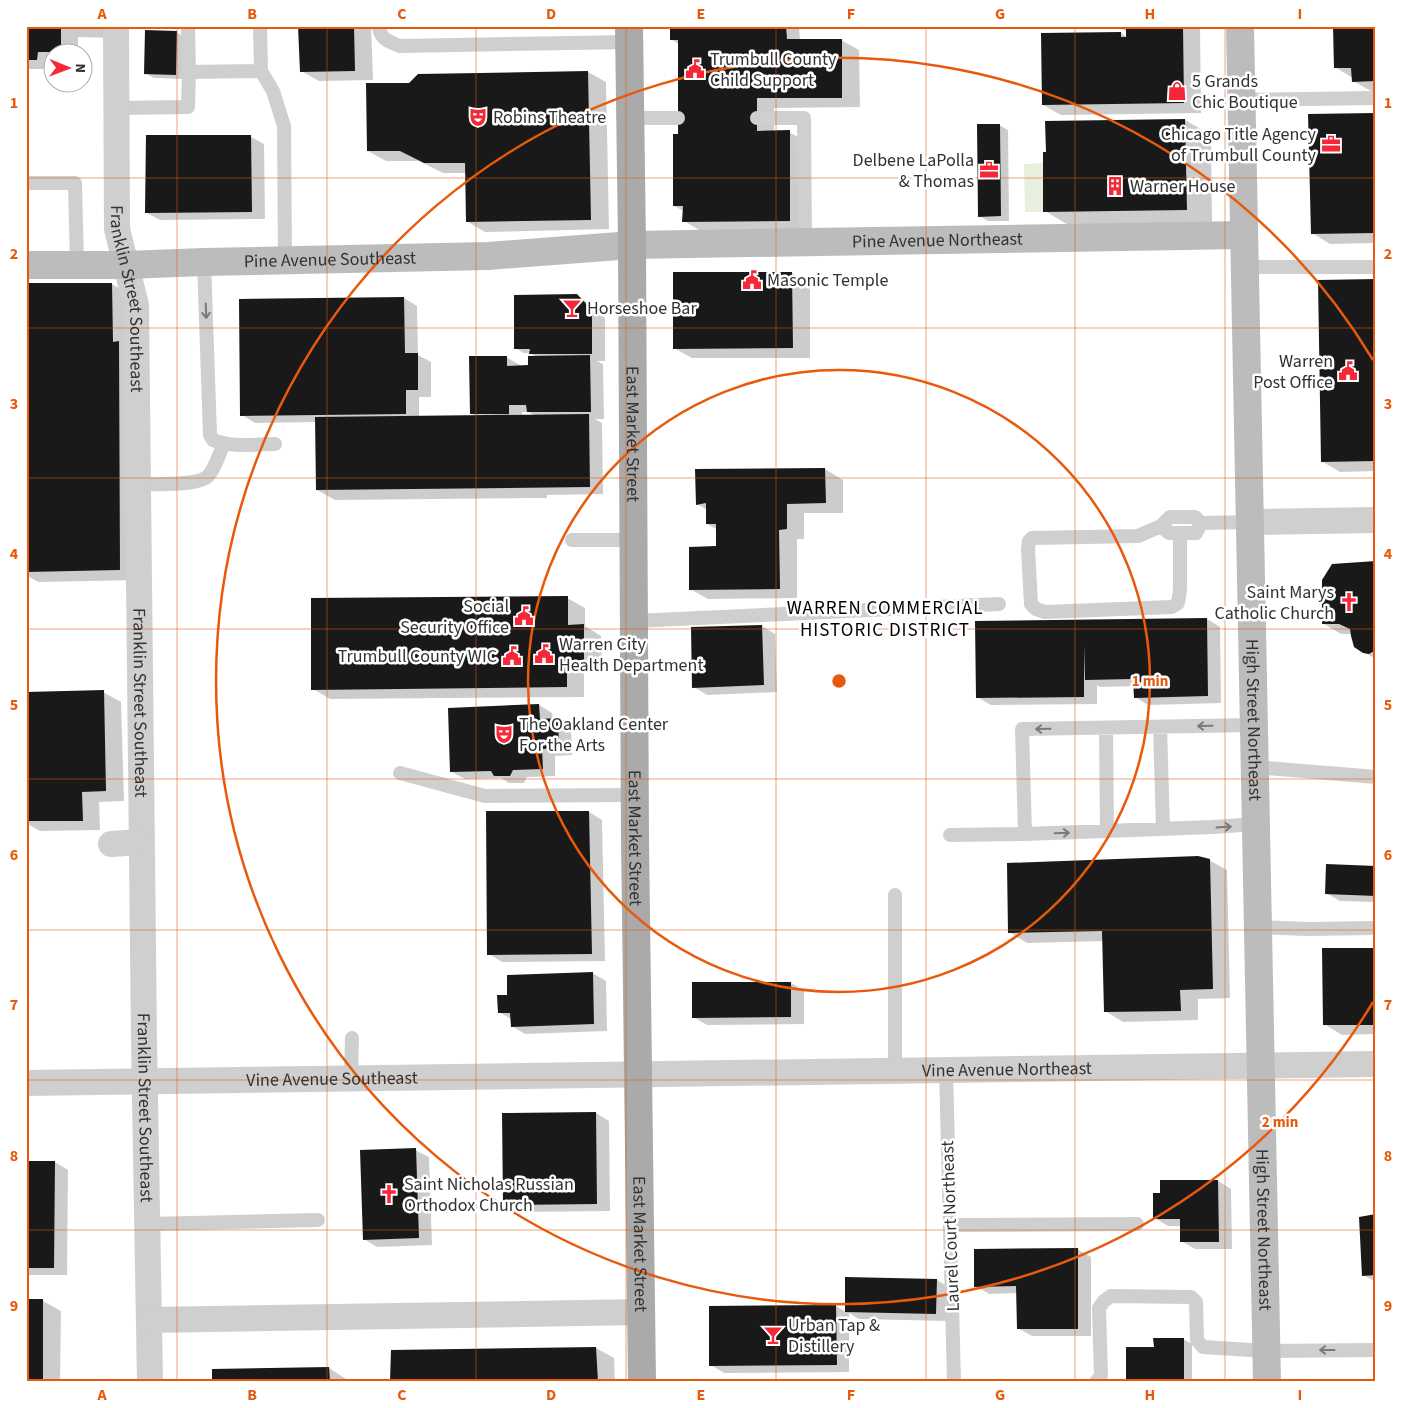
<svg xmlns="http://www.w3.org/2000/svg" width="1402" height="1408" font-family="'Source Sans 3',sans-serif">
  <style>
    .green { fill: #e8efdf }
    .shadow { fill: #0003; fill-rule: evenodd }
    .building { fill: #191919 }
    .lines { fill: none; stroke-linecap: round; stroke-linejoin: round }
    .lane { stroke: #cfcfcf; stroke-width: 14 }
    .street { stroke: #cfcfcf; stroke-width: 26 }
    .secondary { stroke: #bcbcbc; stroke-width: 28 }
    .primary { stroke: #aaa; stroke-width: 28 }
    .oneway { stroke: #797979 }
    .grid { fill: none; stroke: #e8590c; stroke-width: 1; stroke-opacity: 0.55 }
    .ring { fill: none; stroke: #e8590c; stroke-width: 2.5 }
    .labels { text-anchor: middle; stroke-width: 5; stroke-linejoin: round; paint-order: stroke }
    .poi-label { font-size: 18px; fill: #323232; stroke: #fff; text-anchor: start }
    .street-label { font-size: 18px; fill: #323232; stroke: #fff }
    .neighbourhood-label { font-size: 19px; letter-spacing: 1px; fill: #000; stroke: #fff }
    .centre { fill: #e8590c; stroke: #fff; stroke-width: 2.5 }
    .ring-label { font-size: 15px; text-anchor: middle; font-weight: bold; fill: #e8590c; stroke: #fff; stroke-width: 5; stroke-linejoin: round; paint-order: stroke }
    .neatline { fill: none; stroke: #e8590c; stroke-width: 2 }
    .grid-label { font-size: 16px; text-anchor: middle; font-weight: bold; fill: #e8590c }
  </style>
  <rect width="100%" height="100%" fill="#fff"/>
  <path class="green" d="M1043,163v49h-18l-1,-48z"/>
  <path class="shadow" d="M26,26h83v12l-31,-1v15h-26v17h-26z
    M300,26h71l2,54 -54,1 -18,-10z
    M671,26h128l1,14h41l18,10 1,57 -86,1v24h15l18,10 1,89h-107l-17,-10v-10l-10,-5 5,-71v-91l-7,-4z
    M1117,26h83l1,87 -140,2 -18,-10 78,-72 6,4v-5z
    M1376,26v65h-5l-18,-10v-3l-17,-10z
    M177,32l8,6 -1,41 -30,-1 -9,-5z
    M588,72l18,10 3,147 -124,3 -17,-10 -1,-49h-24l-24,-12h-33l-18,-10 41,-67 10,-9z
    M1376,114v129l-46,1 -18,-11z
    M1185,120l26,15 1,89 -142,2 -25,-15z
    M999,125l9,5 1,91h-21l-9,-5z
    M251,137l13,7 1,75 -105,1 -13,-7z
    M792,273l18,10v75h-118l-18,-10v-74z
    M1376,280v191l-36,1 -17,-10z
    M112,284l13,8 13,288 -100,2 -12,-7v-290z
    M576,296l14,8 15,14v43h-8l6,3 1,55h-9l7,4 1,71 -56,1v3l-212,2 -18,-10v-68l-62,1 -13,-8 162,-117 13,8 1,49 13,7v35h-12v20l57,-1 -5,-3 35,-56 14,8v2h9l8,-10 -7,-4h-6l-9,-5zM522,412h7l6,4h-13z
    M825,469l18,11v33h-39v26h-7v59l-89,1 -18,-10 28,-42v-17l-11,-6v-14l-10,-6z
    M1376,563v96l-21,-12 -3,-13h-11l-17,-10z
    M567,598l18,10v18l16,10 1,34h-18v27l-254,2 -17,-10z
    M1207,619l13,8 1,76 -73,2 -13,-8v-11l-35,1 -3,-2v19l-106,1 -14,-8v-75z
    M762,626l13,8 2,58 -70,3 -13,-8z
    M103,692l18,10 3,99 -25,1 1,28 -60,1 -14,-8v-130z
    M539,705l13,8 1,6h4l14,8 1,28 -17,1v20l-28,1 -3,6h-15l-8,-5 -36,1 -13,-7z
    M589,812l13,8 3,141 -103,1 -13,-8 -2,-141z
    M1209,860l18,10 3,128 -32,1v21l-75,2 -18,-11 -1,-70 -77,2 -18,-11z
    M1376,868v34l-36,-1 -14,-8z
    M1376,949v85l-34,1 -18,-11z
    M592,973l14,8 1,50 -82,3 -13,-8 -1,-7 -12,-7 9,-16z
    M791,983l13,7v34l-97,1 -14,-8z
    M596,1113l13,8 1,90 -93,1 -13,-8z
    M415,1150l14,7 3,88 -55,2 -13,-8z
    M26,1162h29l13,8 -1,105h-41z
    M1161,1181h57l13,8 1,60h-37l-14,-8v-15h-13l-13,-8 7,-24z
    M1376,1216v66l-13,-7z
    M1077,1249l14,8v79h-59l-14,-8v-35l-29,1 -13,-8z
    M847,1278l90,2 13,8 -1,33 -90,-2 -10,-6v59l-125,1 -13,-8 125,-59 10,6z
    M26,1300l17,1 18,10 -1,71h-34z
    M1183,1339l9,5v38h-65l28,-34z
    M596,1348l18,10 1,24h-223v-31z
    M329,1368l17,11 1,3h-133z"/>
  <path class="building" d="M26,26h35v26h-23l-1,8h-11z
    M298,26h56l1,45 -55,1z
    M670,26h116l1,13h55v59h-85v33l33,-1v91l-108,1 1,-16h-10v-72h5v-94h-8z
    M1126,26h57l1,77 -142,2 -1,-72 80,-1v5h5z
    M1333,26h43v55l-24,1 -1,-14h-17z
    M145,30l32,1 -1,44 -32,-1z
    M588,71l3,149 -125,2 -1,-59h-41l-24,-12h-33l-1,-68h43l9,-9z
    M1376,113v120l-65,1 -3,-120z
    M1185,119l2,91 -144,2v-60h3l-1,-31z
    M977,124h23l1,92 -23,1z
    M146,135h105l1,77 -107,1z
    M673,272h119l1,76 -120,1z
    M1376,279v182l-55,1 -3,-182z
    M26,283h86l1,59 6,-1 1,229 -94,2z
    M577,294l15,16v44h-63l1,-5h-16v-54z
    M404,297l1,56h13v37h-12v24l-166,2 -1,-117z
    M590,355l1,57h-64l-1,-7h-17v9h-39l-1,-58h38v10l21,-1v-9z
    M589,414l1,73 -274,3 -1,-73z
    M825,468l1,35 -39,1v25l-8,1 1,59 -91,1v-43l27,-1v-22h-10v-21l-10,2 -1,-36z
    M1376,561v89l-7,4 -6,-1 -9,-6 -3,-11 -1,-7 -11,-5h-17v-44l10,-16z
    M568,596v29l16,-1v36h-17v27l-256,3v-92z
    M1207,618l1,78 -74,2 -1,-19 -48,1 -1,-35v52l-108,1 -1,-77z
    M762,625l2,60 -72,3 -1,-61z
    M104,690l2,101 -24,1 1,29h-57v-129z
    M539,704l1,15 18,-1 1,30 -17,1 1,20 -30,1 -3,6h-16l-3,-5 -41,1 -2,-64z
    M486,811h103l3,143 -105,1z
    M1198,856l12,3 3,130 -33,1 1,21 -77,1 -2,-81 -94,2 -1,-70z
    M1326,864l50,2v30l-51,-2z
    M1322,948h54v77h-53z
    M593,972l1,52 -83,3 -1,-14h-12l-1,-18h10v-20z
    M692,982h99v35l-99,1z
    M596,1112l1,92 -94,1 -1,-92z
    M416,1148l3,90 -56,2 -3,-90z
    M26,1161h29l-1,107h-28z
    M1160,1180h58l1,62h-39v-23h-27v-26h7z
    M1376,1214v61l-14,1 -3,-59z
    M1078,1248v81h-61l-1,-43 -42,1v-38z
    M845,1277l92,2 -1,35 -91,-2z
    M26,1299h17v83h-17z
    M836,1305l1,60 -128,1v-60z
    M1153,1338h31v44h-58v-35h28z
    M596,1347l2,35h-208l1,-32z
    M329,1367l1,15h-118v-13z"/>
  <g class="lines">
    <path class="lane" d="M188,26l1,46 72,-1 -1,-45
      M379,26c0,13 11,16 21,20l230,-4
      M261,71l12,20 11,35 1,134
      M1242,100l134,-2
      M117,108l71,-1 1,-35
      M630,118h48
      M757,118h47l1,124
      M26,183h49l2,82
      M204,262l6,173 3,5c19,8 42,4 62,4
      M1245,267h131
      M138,484c14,0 61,2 70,-8 7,-7 12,-24 16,-33
      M1201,523l-5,10h-27l-8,-7 9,-9h25l6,6 49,-1
      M1161,526l-23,10 -106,2 -3,3 -1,8 3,55 5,5 9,3 127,-5 6,-4 2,-13v-57
      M572,540h62
      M634,621l365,-17
      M1254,725l-232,4 3,105 188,-7 43,-3
      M1160,727l3,102
      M1106,728l1,103
      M1255,767l121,10
      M400,773l85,23 150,-1
      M950,835l75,-1
      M1258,927l50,2 68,-1
      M946,1070l8,312
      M895,1071v-176
      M351,1078l1,-40
      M147,1224l171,-4
      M950,1225l187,-1
      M1096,1382l5,-6 -2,-68 5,-7 7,-5 80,1 5,5 1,38 6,7 63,4 110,-1"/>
    <g class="street">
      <path id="s1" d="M116,26l1,203 19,76 8,735 6,342"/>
      <path d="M1250,522l126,-2"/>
      <path d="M111,844l30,-2"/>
      <path id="s2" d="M26,1083l1350,-19"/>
      <path d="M149,1320l493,-8"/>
    </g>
    <g class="secondary">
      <path id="s3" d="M1240,26l27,1356"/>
      <path id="s4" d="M26,265h100l78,-3 284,-6 144,-11 612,-10"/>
    </g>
    <path class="primary" id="s5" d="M629,26l3,219 3,593 7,544"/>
  </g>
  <defs><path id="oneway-shaft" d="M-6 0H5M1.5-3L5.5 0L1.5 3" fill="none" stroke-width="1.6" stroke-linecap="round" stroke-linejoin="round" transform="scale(1.25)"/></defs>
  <g class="oneway">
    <use href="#oneway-shaft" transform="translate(206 311) rotate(88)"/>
    <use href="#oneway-shaft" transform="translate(1205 726) rotate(179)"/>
    <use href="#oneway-shaft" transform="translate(1043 729) rotate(179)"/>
    <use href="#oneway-shaft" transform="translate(1224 827) rotate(-4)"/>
    <use href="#oneway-shaft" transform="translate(1062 833) rotate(-2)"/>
    <use href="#oneway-shaft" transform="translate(1327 1350) rotate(180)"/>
  </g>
  <path class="grid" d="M177,26v1356M327,26v1356M476,26v1356M626,26v1356M776,26v1356M926,26v1356M1075,26v1356M1225,26v1356M26,178h1350M26,328h1350M26,478h1350M26,629h1350M26,779h1350M26,930h1350M26,1080h1350M26,1230h1350"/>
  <g class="ring">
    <circle cx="839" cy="681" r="311"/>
    <path d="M1373 1002A623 623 0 1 1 1373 360"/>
  </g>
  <defs>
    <g id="civic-bare" transform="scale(1.5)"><path d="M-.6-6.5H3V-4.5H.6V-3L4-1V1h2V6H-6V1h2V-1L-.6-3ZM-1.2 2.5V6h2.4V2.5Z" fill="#f62737" stroke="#fff" stroke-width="2.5" paint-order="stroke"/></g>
    <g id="shop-bare" transform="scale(1.5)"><path d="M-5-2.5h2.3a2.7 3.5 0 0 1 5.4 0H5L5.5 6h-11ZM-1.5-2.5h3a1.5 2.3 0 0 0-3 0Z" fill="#f62737" stroke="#fff" stroke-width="2.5" paint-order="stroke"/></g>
    <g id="theatre-bare" transform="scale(1.5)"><path d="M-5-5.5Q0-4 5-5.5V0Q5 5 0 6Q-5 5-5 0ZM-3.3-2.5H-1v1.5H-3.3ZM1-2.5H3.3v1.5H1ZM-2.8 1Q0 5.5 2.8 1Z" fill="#f62737" stroke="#fff" stroke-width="2.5" paint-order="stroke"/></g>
    <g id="office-bare" transform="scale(1.5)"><path d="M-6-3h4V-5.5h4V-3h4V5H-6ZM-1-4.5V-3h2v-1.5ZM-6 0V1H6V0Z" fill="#f62737" stroke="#fff" stroke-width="2.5" paint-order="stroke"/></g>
    <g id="building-bare" transform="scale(1.5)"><path d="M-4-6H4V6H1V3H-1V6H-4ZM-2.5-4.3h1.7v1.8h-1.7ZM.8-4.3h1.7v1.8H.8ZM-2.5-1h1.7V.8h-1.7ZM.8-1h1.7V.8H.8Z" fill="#f62737" stroke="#fff" stroke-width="2.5" paint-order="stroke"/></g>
    <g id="bar-bare" transform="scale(1.5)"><path d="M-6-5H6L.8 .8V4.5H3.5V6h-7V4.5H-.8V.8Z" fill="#f62737" stroke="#fff" stroke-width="2.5" paint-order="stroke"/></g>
    <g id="church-bare" transform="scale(1.5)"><path d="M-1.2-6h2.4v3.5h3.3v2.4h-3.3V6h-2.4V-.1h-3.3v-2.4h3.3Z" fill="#f62737" stroke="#fff" stroke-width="2.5" paint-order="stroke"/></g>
  </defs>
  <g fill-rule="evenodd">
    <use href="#civic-bare" x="695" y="69"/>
    <use href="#shop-bare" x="1177" y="91"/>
    <use href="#theatre-bare" x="478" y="117"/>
    <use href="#office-bare" x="1331" y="144"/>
    <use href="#office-bare" x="989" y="170"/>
    <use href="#building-bare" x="1115" y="186"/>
    <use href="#civic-bare" x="752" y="280"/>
    <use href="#bar-bare" x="572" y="308"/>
    <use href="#civic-bare" x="1348" y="371"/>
    <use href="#church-bare" x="1349" y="602"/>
    <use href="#civic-bare" x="524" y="616"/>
    <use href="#civic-bare" x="544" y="654"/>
    <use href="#civic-bare" x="512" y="656"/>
    <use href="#theatre-bare" x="504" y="734"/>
    <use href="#church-bare" x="389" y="1194"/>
    <use href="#bar-bare" x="773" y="1335"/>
  </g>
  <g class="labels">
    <g class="poi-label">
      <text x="710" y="65">Trumbull County<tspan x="710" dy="21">Child Support</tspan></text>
      <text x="1192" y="87">5 Grands<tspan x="1192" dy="21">Chic Boutique</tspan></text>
      <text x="493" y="123">Robins Theatre</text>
      <text x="1316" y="140" text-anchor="end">Chicago Title Agency<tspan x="1316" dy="21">of Trumbull County</tspan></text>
      <text x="974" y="166" text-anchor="end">Delbene LaPolla<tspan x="974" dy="21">&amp; Thomas</tspan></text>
      <text x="1130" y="192">Warner House</text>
      <text x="767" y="286">Masonic Temple</text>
      <text x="587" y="314">Horseshoe Bar</text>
      <text x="1333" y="367" text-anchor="end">Warren<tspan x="1333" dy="21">Post Office</tspan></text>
      <text x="1334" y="598" text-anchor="end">Saint Marys<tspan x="1334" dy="21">Catholic Church</tspan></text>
      <text x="509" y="612" text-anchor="end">Social<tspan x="509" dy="21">Security Office</tspan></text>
      <text x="559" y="650">Warren City<tspan x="559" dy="21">Health Department</tspan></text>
      <text x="497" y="662" text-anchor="end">Trumbull County WIC</text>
      <text x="519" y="730">The Oakland Center<tspan x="519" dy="21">For the Arts</tspan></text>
      <text x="404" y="1190">Saint Nicholas Russian<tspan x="404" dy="21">Orthodox Church</tspan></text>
      <text x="788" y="1331">Urban Tap &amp;<tspan x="788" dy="21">Distillery</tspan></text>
    </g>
    <g class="street-label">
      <text dy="6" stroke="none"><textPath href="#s4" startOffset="912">Pine Avenue Northeast</textPath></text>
      <text dy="6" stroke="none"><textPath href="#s4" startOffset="304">Pine Avenue Southeast</textPath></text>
      <text dy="6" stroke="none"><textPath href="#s1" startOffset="274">Franklin Street Southeast</textPath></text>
      <text dy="6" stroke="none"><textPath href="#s5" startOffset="408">East Market Street</textPath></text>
      <text dy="6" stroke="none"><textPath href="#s1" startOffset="679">Franklin Street Southeast</textPath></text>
      <text dy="6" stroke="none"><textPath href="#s3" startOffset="694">High Street Northeast</textPath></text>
      <text dy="6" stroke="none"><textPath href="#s5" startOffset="812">East Market Street</textPath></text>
      <text dy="6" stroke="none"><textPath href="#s2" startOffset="981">Vine Avenue Northeast</textPath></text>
      <text dy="6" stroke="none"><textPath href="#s2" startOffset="306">Vine Avenue Southeast</textPath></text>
      <text dy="6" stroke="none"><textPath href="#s1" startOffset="1084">Franklin Street Southeast</textPath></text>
      <text transform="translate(950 1226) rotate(-92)" y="6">Laurel Court Northeast</text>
      <text dy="6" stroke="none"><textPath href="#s3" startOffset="1204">High Street Northeast</textPath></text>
      <text dy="6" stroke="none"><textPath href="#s5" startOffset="1218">East Market Street</textPath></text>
    </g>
    <g class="neighbourhood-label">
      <text x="885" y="614">WARREN COMMERCIAL<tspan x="885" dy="22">HISTORIC DISTRICT</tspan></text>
    </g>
  </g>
  <circle cx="839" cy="681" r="8" class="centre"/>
  <g class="ring-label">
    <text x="1150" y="686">1 min</text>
    <text x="1280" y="1127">2 min</text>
  </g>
  <rect width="1402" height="1408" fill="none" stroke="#ffffff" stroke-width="55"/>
  <g transform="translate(68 68) rotate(91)"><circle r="24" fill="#ffffff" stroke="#adadad"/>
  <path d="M0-4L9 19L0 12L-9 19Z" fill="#f62737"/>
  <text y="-8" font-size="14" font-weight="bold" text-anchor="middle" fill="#323232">N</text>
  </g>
  <rect x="28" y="28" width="1346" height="1352" class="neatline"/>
  <g class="grid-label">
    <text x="102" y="19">A</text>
    <text x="252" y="19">B</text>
    <text x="402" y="19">C</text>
    <text x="551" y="19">D</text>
    <text x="701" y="19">E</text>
    <text x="851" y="19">F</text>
    <text x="1000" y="19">G</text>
    <text x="1150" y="19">H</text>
    <text x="1300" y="19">I</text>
    <text x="14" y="108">1</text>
    <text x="1388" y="108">1</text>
    <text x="14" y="259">2</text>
    <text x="1388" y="259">2</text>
    <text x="14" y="409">3</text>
    <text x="1388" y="409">3</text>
    <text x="14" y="559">4</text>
    <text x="1388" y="559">4</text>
    <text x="14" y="710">5</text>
    <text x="1388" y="710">5</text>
    <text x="14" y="860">6</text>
    <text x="1388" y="860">6</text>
    <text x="14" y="1010">7</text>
    <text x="1388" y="1010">7</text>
    <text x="14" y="1161">8</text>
    <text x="1388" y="1161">8</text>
    <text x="14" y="1311">9</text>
    <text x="1388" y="1311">9</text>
    <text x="102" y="1400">A</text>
    <text x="252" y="1400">B</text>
    <text x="402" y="1400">C</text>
    <text x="551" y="1400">D</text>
    <text x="701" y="1400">E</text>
    <text x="851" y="1400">F</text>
    <text x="1000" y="1400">G</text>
    <text x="1150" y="1400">H</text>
    <text x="1300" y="1400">I</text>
  </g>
</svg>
